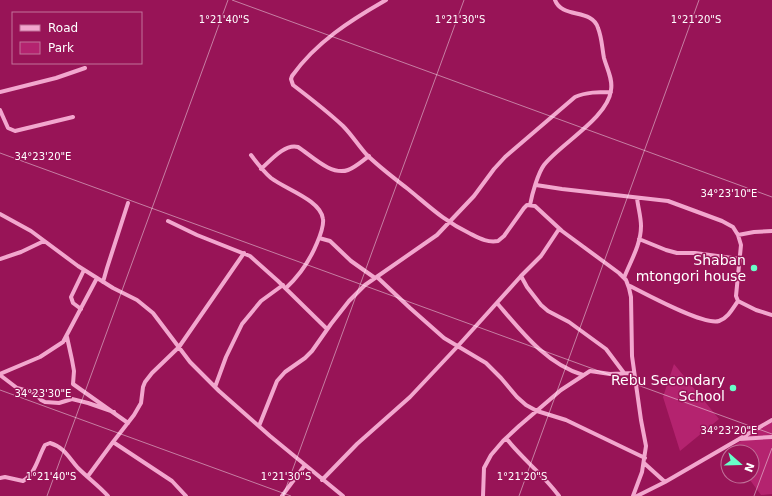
<svg xmlns="http://www.w3.org/2000/svg" width="772" height="496" font-family="'DejaVu Sans',sans-serif">
  <style>
    .green { fill: #b4236f }
    .lines { fill: none; stroke-linecap: round; stroke-linejoin: round }
    .minor { stroke: #f2a7ce; stroke-width: 4 }
    .ticks { fill: none; stroke: #fff; stroke-width: 1; stroke-opacity: 0.45 }
    .poi-dot { fill: #68ffc9; stroke: #981457; stroke-width: 1.5 }
    .labels { text-anchor: middle; stroke-width: 3; stroke-linejoin: round; paint-order: stroke }
    .poi-label { font-size: 14px; fill: #fff; stroke: #981457; text-anchor: end }
    .ticks-label { font-size: 10px; text-anchor: middle; fill: #fff; stroke: #981457; stroke-width: 3; stroke-linejoin: round; paint-order: stroke }
  </style>
  <rect width="100%" height="100%" fill="#981457"/>
  <path class="green" d="M674,364l45,55 -39,32 -17,-54z
    M772,422v72l-11,1 -14,-19h5v-24h-22l-2,-3z"/>
  <g class="lines">
    <path class="minor" d="M386,0c-35,20 -70,42 -94,76l-1,3 2,6c17,13 34,26 50,41 8,8 15,19 23,28 13,13 28,24 42,35 22,18 36,32 61,44 10,5 18,10 29,8l6,-5 20,-28 3,-3 8,1 27,25 57,42 7,7 3,8 2,9 1,59 9,64 5,26 -4,26 -9,24
      M0,92l56,-14 29,-10
      M0,110l8,18 7,3 58,-14
      M251,155c6,8 12,16 20,23 14,11 50,22 52,41 1,7 -3,17 -6,24 -7,17 -17,32 -31,45
      M261,169c9,-8 24,-26 37,-22 14,9 33,29 50,23 8,-3 14,-9 21,-14
      M536,185l26,4 106,12 54,20 11,6 5,8 3,10 -5,51 2,5 18,9 16,5
      M530,205c2,-11 8,-32 14,-40 16,-21 64,-47 67,-75 2,-11 -4,-21 -7,-32 -2,-10 -2,-20 -6,-30 -6,-20 -36,-9 -43,-28
      M0,214l31,17 47,35 35,22 24,12 16,13 37,49 29,29 51,45 73,60
      M168,221l29,14 53,21 28,25 49,48
      M738,235l16,-3 18,-1
      M319,238l11,3 21,20 24,17
      M639,239l27,11 11,3h18l45,6
      M0,259l21,-7 23,-11
      M521,276l6,11 14,18 7,6 21,11 37,27 18,24
      M377,277l33,31 34,30 42,25 15,15 16,19 9,8 11,6 29,9 79,38
      M624,278c6,-16 17,-33 17,-52 0,-9 -3,-19 -4,-28
      M103,282l4,-14 21,-65
      M628,285c16,8 76,41 91,36 9,-3 14,-13 19,-20
      M497,303c24,28 49,61 86,72
      M81,309l-8,-6 -2,-6 13,-27
      M67,337l5,23 2,11 -1,13 55,39
      M0,374l40,-17 23,-15 34,-64
      M0,375l17,13 18,5 6,7 4,2 14,1 13,-4 16,4 26,9
      M215,387l11,-30 16,-33 19,-23 22,-16
      M259,426l18,-45 8,-9 20,-14 7,-7 19,-27 18,-23 16,-16 72,-50 37,-39 20,-27 11,-12 70,-60c11,-5 24,-5 36,-5
      M506,438c16,21 38,37 53,58
      M739,439l33,-2
      M113,442l59,39 14,15
      M644,463l21,19
      M88,476l25,-34 21,-27 7,-12 2,-16 2,-5 7,-9 27,-26 65,-94
      M0,478l5,-1 18,4c13,-8 15,-24 22,-36l5,-2c14,4 19,15 28,25 10,10 21,18 30,28
      M322,480l35,-36 53,-47 47,-50 64,-71 20,-20 18,-27
      M282,496l23,-31
      M483,496l1,-28 7,-13 12,-14 16,-15 42,-36 29,-19 20,3 24,-1
      M637,496l28,-14 107,-62"/>
  </g>
  <path class="ticks" d="M232,0l540,197M0,153l772,281M0,390l291,106M47,496l181,-496M283,496l181,-496M519,496l180,-496M754,496l18,-48"/>
  <g class="poi-dot">
    <circle cx="754" cy="268" r="4"/>
    <circle cx="733" cy="388" r="4"/>
  </g>
  <g class="labels">
    <g class="poi-label">
      <text x="746" y="265">Shaban<tspan x="746" dy="16">mtongori house</tspan></text>
      <text x="725" y="385">Rebu Secondary<tspan x="725" dy="16">School</tspan></text>
    </g>
  </g>
  <g class="ticks-label">
    <text x="224" y="23">1°21'40"S</text>
    <text x="460" y="23">1°21'30"S</text>
    <text x="696" y="23">1°21'20"S</text>
    <text x="43" y="160">34°23'20"E</text>
    <text x="729" y="197">34°23'10"E</text>
    <text x="43" y="397">34°23'30"E</text>
    <text x="729" y="434">34°23'20"E</text>
    <text x="51" y="480">1°21'40"S</text>
    <text x="286" y="480">1°21'30"S</text>
    <text x="522" y="480">1°21'20"S</text>
  </g>
  <rect x="12" y="12" width="130" height="52" fill="#981457" stroke="#c1729a"/>
  <rect x="20" y="25" width="20" height="6" fill="#f2a7ce" stroke="#c1729a"/>
  <text x="48" y="32" font-size="12" fill="#ffffff">Road</text>
  <rect x="20" y="42" width="20" height="12" fill="#b4236f" stroke="#c1729a"/>
  <text x="48" y="52" font-size="12" fill="#ffffff">Park</text>
  <g transform="translate(740 464) rotate(110)"><circle r="19" fill="#981457" stroke="#c1729a"/>
  <path d="M0-3L7 15L0 10L-7 15Z" fill="#68ffc9"/>
  <text y="-6" font-size="11" font-weight="bold" text-anchor="middle" fill="#ffffff">N</text>
  </g>
</svg>
